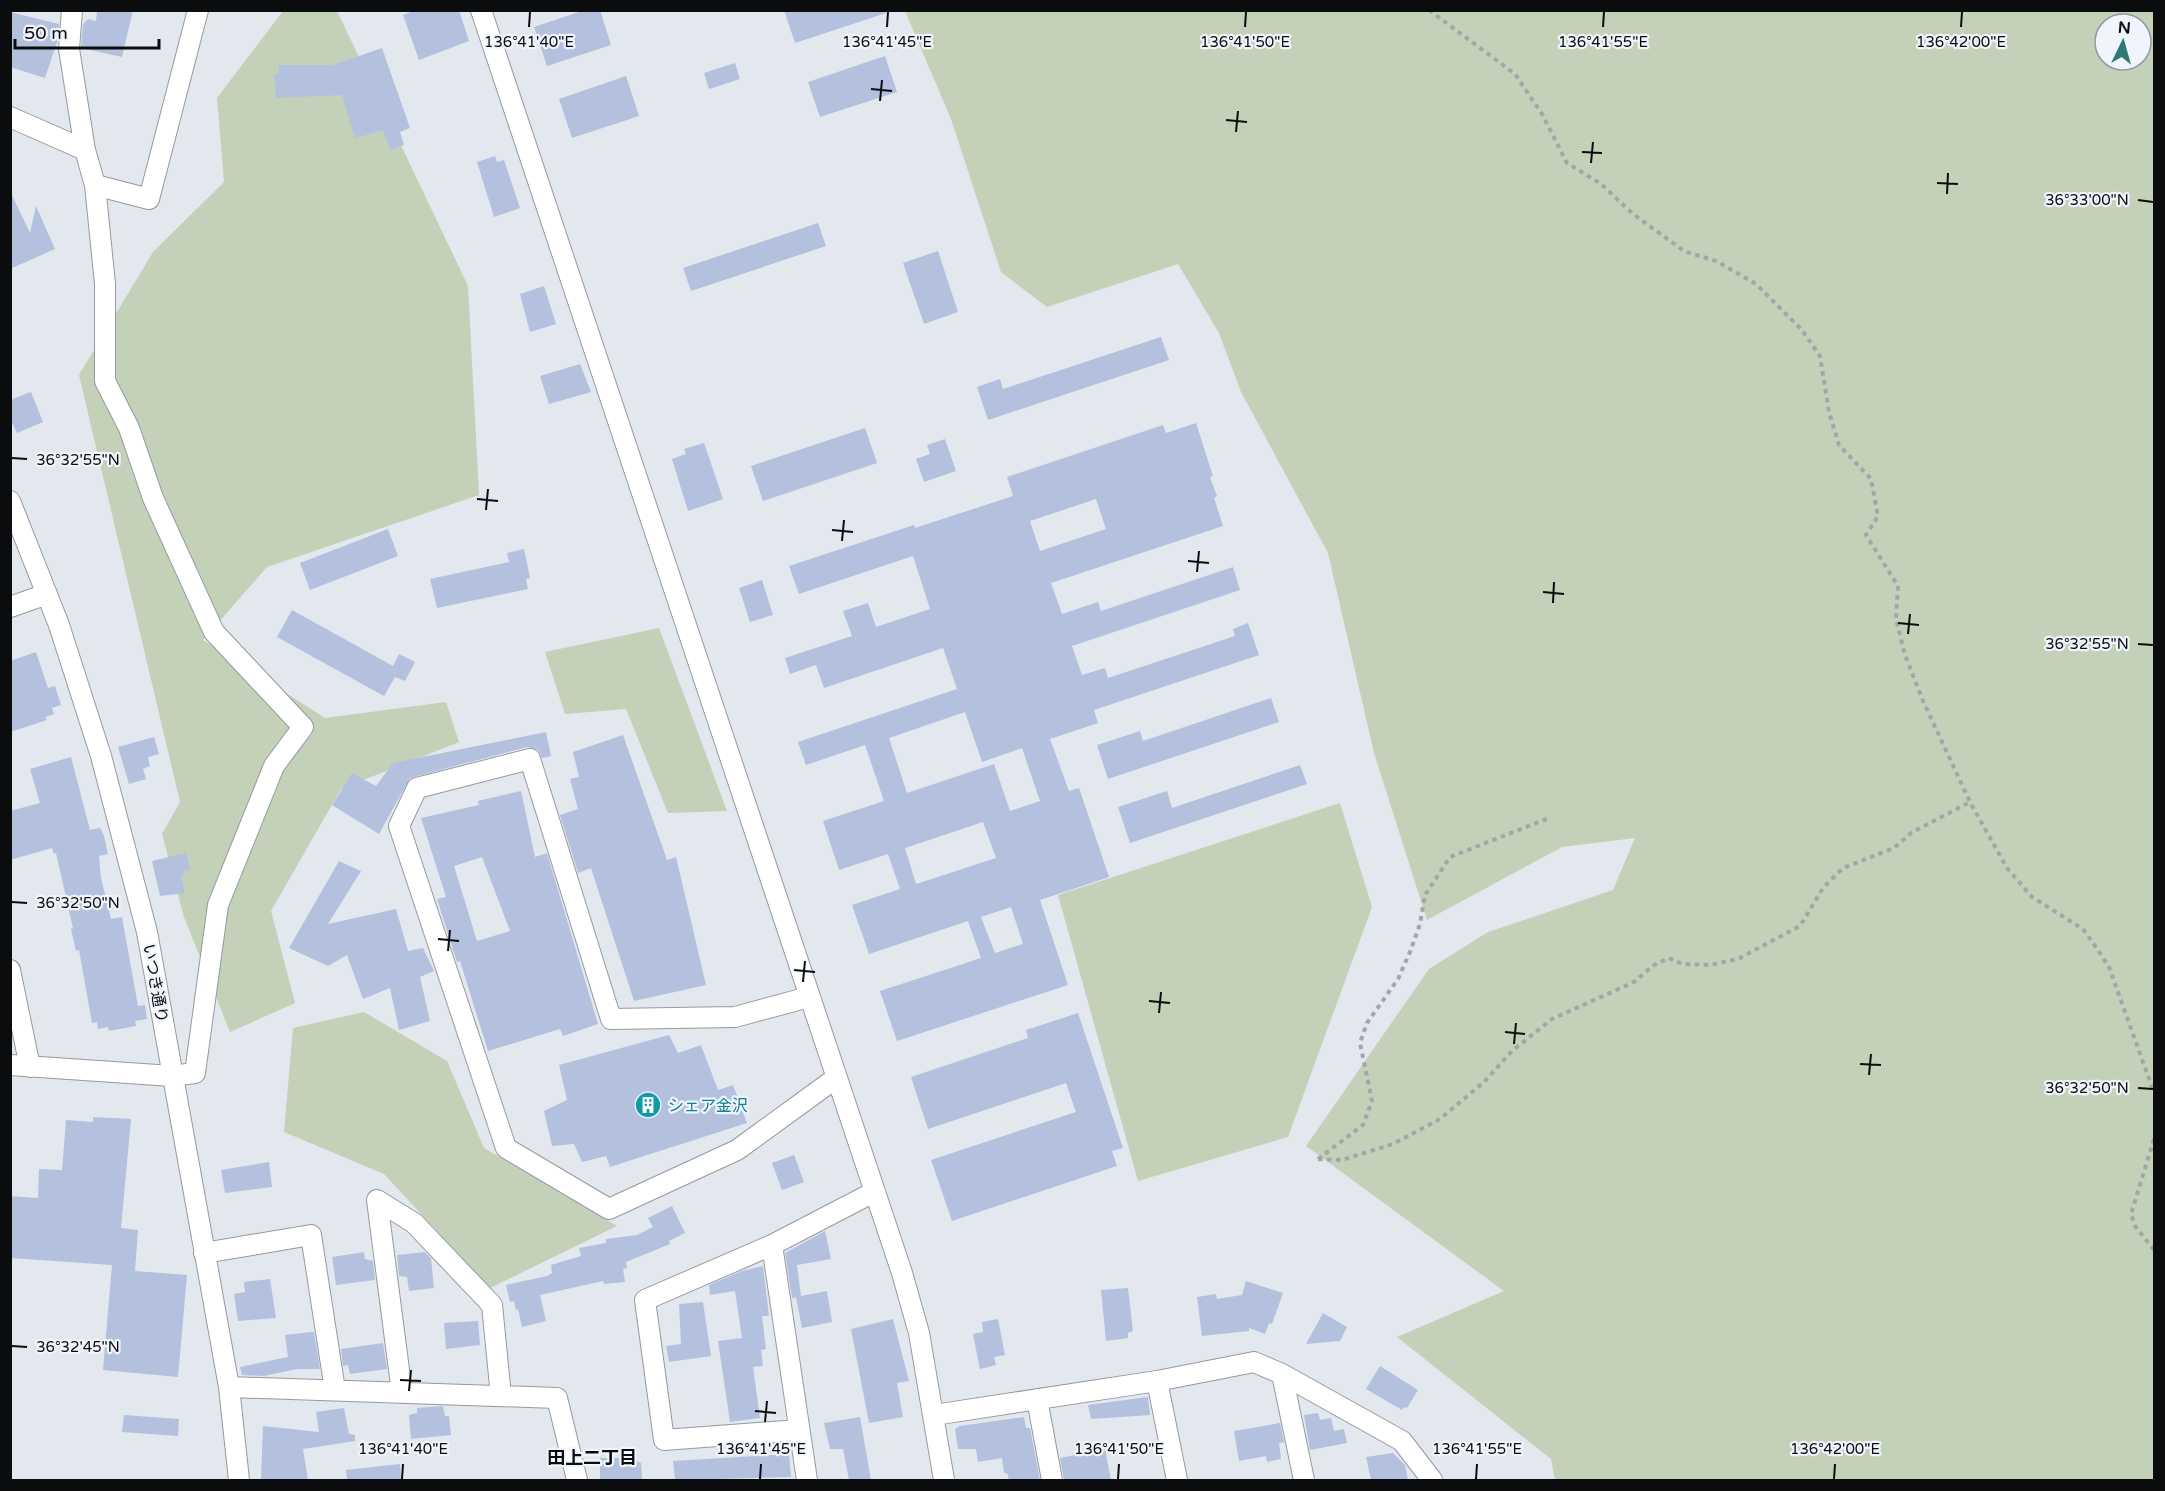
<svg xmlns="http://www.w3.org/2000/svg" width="2165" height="1491" font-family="'Varela Round','Noto Sans JP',sans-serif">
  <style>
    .green { fill: #c2d1b7; fill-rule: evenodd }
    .building { fill: #b3c1de; fill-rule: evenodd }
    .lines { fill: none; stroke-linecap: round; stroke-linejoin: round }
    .minor-casing { stroke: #9599a0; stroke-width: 22 }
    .path { stroke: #a2a5aa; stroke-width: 4; stroke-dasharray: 4.5 4.5; stroke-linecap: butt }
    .minor { stroke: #fff; stroke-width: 20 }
    .ticks { fill: none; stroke: #0b0c0e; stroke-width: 2 }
    .labels { text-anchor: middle; stroke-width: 4.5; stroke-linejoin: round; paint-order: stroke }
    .street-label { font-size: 16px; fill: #0b0c0e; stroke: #f0f4fc }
    .culture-label { font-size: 16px; fill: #0d838f; stroke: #f0f4fc; text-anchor: start }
    .neighbourhood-label { font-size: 18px; font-weight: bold; fill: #0b0c0e; stroke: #f0f4fc }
    .ticks-label { font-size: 15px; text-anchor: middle; fill: #0b0c0e; stroke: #f0f4fc; stroke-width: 4.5; stroke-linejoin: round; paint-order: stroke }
  </style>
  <rect width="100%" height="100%" fill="#e3e7ee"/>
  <path class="green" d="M283,11h54l131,275 11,209 -212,72 -64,73 122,78 121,-16 13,40 -118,47 -70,122 24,92 -65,29 -46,-115 -22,-83 18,-32 -101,-427 74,-123 71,-70 -7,-84z
    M905,11h1249v1469h-599l-4,-21 -154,-122 107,-46 -198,-145 123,-177 59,-37 125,-42 22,-52 -73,9 -135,73 -53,-167 -46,-200 -87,-161 -22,-59 -41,-69 -131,43 -46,-35 -50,-153zM2105,24h36v36h-36z
    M659,628l68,183 -59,2 -42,-104 -61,5 -20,-62z
    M1340,803l32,104 -84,230 -150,44 -80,-286z
    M364,1012l83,49 37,87 133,78 -127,62 -106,-114 -100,-42 9,-104z"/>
  <path class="building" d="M97,10h36l-11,47 -41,-9 2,-24 5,-5 8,2z
    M416,10h43l10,31 -50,19 -16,-45z
    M585,10h15l11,35 -64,21 -13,-39z
    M784,10h101l1,3 -91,30z
    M10,12l49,12 -2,18 -12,36 -35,-11z
    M382,48l28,80 -10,4 4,13 -14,5 -7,-20 -28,8 -13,-43 -66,3 -2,-24 5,-1v-8h54z
    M885,56l12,36 -77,25 -12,-35z
    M735,63l5,16 -31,10 -5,-16z
    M626,76l13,40 -67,22 -13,-39z
    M495,156l2,6 7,-2 16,48 -26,9 -17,-55z
    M10,191l20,42 6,-27 19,43 -45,20z
    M818,223l8,23 -135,45 -8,-23z
    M938,251l20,61 -34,12 -21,-61z
    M544,286l12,38 -26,8 -10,-38z
    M1161,337l8,23 -181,60 -11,-33 23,-8 3,10z
    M580,364l11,28 -42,12 -9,-28z
    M31,392l12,30 -26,11 -7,-15v-18z
    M1196,423l17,53 -3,1 7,19 -3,2 9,28 -172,57 11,31 36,-12 3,9 132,-44 7,23 -168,56 10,29 23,-7 3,10 127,-42 -2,-7 15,-6 11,32 -165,55 4,13 -48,16 19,52 10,-3 30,89 -69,23 28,85 -171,56 -17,-50 101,-33 -13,-37 -99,33 -17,-49 48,-16 -12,-35 -49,16 -16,-49 61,-20 -19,-56 -59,20 -8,-23 159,-53 -14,-41 -119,40 -8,-23 -26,9 -5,-16 67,-22 -9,-25 25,-8 8,24 54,-18 -17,-53 -114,38 -10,-28 125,-41 1,3 98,-32 -6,-19 156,-52 3,8zM1096,499l10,30 -66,22 -10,-30zM965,712l17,50 40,-14 18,53 -30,10 -16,-47 -87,29 -18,-55zM983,822l13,36 -80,26 -11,-36zM1011,907l12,37 -28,9 -14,-36z
    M865,428l12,35 -114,38 -12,-35z
    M945,439l11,32 -32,11 -8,-23 14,-5 -3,-9z
    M704,443l19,56 -35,12 -16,-52 14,-5 -2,-5z
    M388,529l10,27 -88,34 -10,-27z
    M524,549l6,29 -4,1 2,10 -91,19 -7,-29 79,-17 -2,-9z
    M762,580l11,35 -23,7 -11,-34z
    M292,610l101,56 6,-12 16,8 -10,19 -10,-4 -11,19 -107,-59z
    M36,652l12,36 7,-2 6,19 -9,3 2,6 -9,3 2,3 -37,12v-71z
    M1271,698l8,24 -171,57 -11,-34 43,-14 3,10z
    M546,732l5,24 -9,2 -4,-8 -11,-3 -117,31 -31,56 -47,-29 20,-32 24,13 17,-23z
    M623,735l44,125 9,-3 30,128 -72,16 -43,-133 -13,5 -18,-58 18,-6 -8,-30 9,-2 -6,-25z
    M154,737l5,17 -11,3 2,9 -7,3 3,10 -17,5 -11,-37z
    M71,757l19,73 10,-2 4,8 4,18 -9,2 2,22 10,41 11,-2 16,89 7,-1 2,14 -12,2 1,5 -27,5 -1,-4 -10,2 -1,-7 -5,1 -13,-73 -3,1 -5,-22 2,-1 -17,-75 -2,1 -2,-6 -42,12v-49l30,-8 -10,-34z
    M1300,765l7,19 -177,59 -12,-36 49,-16 5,17z
    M521,791l14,66 12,-4 51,171 -35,12 -3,-7 -72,22 -28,-90 -3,1 -20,-63 9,-2 -25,-79 58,-13 -1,-4zM482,857l28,74 -33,10 -23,-75z
    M186,853l4,16 -7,2 1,4 -3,1 4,17 -25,3 -8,-35z
    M339,861l22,10 -33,53 68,-15 12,42 15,-3 11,23 -14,6 10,44 -31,9 -9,-42 -27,11 -16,-44 -19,11 -39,-18z
    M1078,1013l45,135 -11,3 5,15 -165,55 -21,-61 145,-48 -10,-29 -138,46 -17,-52 117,-39 -2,-8z
    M669,1035l9,18 23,-8 17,45 15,-5 14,38 -137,44 -4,-11 -24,6 -8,-18 -22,2 -8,-35 23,-11 -8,-35z
    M93,1117l38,2 -10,109 17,2 -3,41 52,4 -9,102 -75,-7 9,-105 -102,-7v-62l28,2 1,-29 23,1 4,-50 27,2z
    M794,1155l10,27 -22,8 -10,-27z
    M269,1162l3,25 -47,6 -4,-23z
    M672,1206l13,27 -16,8 1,3 -44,18 1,6 -4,1 2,13 -21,2 -1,-3 -63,14 6,26 -24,6 -4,-18 -2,1 -2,-9 -4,1 -4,-17 41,-9 5,-3 -1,-8 30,-9 -2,-8 27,-5v-4l31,-4 16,-8 -5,-9z
    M825,1231l6,28 -34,6 4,31 -9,2 -7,-45z
    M364,1252l1,7 8,2 2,19 -39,5 -4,-28z
    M425,1252l6,6 3,30 -25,3 -2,-14 -8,-1 -2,-21z
    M763,1266l6,50h-7l4,33 -5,1 2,16 -10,1 7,51 -30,4 -12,-81 24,-3 -7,-47 -25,4 -1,-10 33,-14z
    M270,1279l6,39 -38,3 -4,-27 11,-2 -1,-10z
    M1246,1281l37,12 -11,31 -3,-1 -4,11 -16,-6v3l-47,5 -5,-39 19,-3 1,5 25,-4z
    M1128,1288l5,43 -5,2v5l-22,3 -5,-51z
    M827,1291l5,31 -30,6 -6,-31z
    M703,1302l8,54 -42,6 -3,-16 15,-2 -2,-40z
    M1323,1313l24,14 -7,14 -34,3z
    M893,1319l16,62 -12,2 6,34 -34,6 -18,-94z
    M998,1319l7,36 -11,2 2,8 -16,4 -7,-35 10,-2 -1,-10z
    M478,1321l2,24 -34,4 -2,-26z
    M311,1332h3l6,37h-23l-33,7 -22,-1 -2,-8 48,-10 -3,-22z
    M383,1343l4,26 -37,5 -2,-9 -5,1 -2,-17z
    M1380,1366l38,24 -11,18 -3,-1 -2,3 -36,-21z
    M1148,1397l2,18 -59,4 -3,-14z
    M443,1406l2,10h4l2,19 -40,4 -2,-24 8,-2v-5z
    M344,1408l5,26 6,1v6l-52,8 5,31h-47l2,-54 56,6 -3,-20z
    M1318,1413l2,7 11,-2 3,13 10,-2 3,14 -37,7 -6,-35z
    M124,1415l55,4 -1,17 -56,-4z
    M860,1417l11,63h-22l-6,-31h-13l-6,-26z
    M1024,1417l2,11h4l10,52h-31l-2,-7h-3l-2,-15 -24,4 -2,-13h-18l-3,-20 5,-3z
    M1280,1423l4,19 -5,1 2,16 -14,3 -1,-6 -27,5 -5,-30z
    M1105,1449l6,31h-47l-4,-22z
    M635,1450v10l6,3 1,17h-42v-22h19v-7z
    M1393,1453l12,12 3,15h-37l-5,-23z
    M789,1454l2,23 -116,3 -2,-19z
    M400,1464l1,16h-54l-1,-10z"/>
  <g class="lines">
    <g class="minor-casing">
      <path id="minor" d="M481,10l421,1263 17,60 25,147
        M10,117l75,33
        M95,185l54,14 49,-189
        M10,501l49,124 42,131 46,176 82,455 10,93
        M10,607l37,-13
        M10,970l20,97
        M809,997l-74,20 -124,2 -81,-260 -113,29 -18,38 107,322 103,61 128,-59 99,-72
        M10,1065l162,11 23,-3 23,-168 56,-139 29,-39 -89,-95 -61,-134 -24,-70 -24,-47v-97l-10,-99 -10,-35 -16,-101 3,-39
        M772,1245l35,235
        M204,1253l107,-18 24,155
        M1282,1374l22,106
        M1157,1381l20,99
        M229,1387l328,11 20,82
        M402,1393l-25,-193 37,23 78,82 9,91
        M1037,1399l15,81
        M934,1415l223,-34 97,-19 28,12 120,67 30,39
        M798,1430l-134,10 -19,-140 127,-55 102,-53"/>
    </g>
    <path class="path" d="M1429,10l86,64 27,40 25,49 34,21 32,30 51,37 32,10 40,23 46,46 18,26 9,56 10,33 32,34 7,37 -12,19 32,51 -2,33 9,36 18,46 47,101 37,66 25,29 51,32 15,21 11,17 45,126
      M2154,1139l-23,75 4,12 19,24
      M1318,1159l24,1 51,-16 47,-25 44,-37 28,-31 40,-32 82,-37 20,-17 15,-7 13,6 28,1 28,-6 62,-33 23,-38 20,-20 51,-20 17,-15 59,-31
      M1318,1159l45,-34 9,-24 -12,-58 7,-20 31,-44 12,-27 10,-28 5,-29 25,-38 99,-39"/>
    <use href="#minor" class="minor"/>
  </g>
  <path class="ticks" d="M529,27l1,-15M887,27l1,-15M1245,27l1,-15M1603,27l1,-15M1961,27l1,-15M871,89l21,2M880,101l2,-21M1226,120l21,2M1236,132l2,-21M1582,152l20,1M1591,163l2,-21M1937,183l21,1M1947,194l1,-21M2138,200l15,2M12,458l15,1M477,499l21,2M486,510l2,-21M832,530l21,2M842,541l2,-21M1188,561l21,2M1197,572l2,-21M1543,592l21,2M1553,603l1,-21M1898,623l21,2M1908,634l2,-20M2138,644l15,1M12,902l15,1M438,939l21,2M448,951l2,-21M794,970l21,2M803,982l2,-21M1149,1001l21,2M1159,1013l2,-21M1505,1032l20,2M1514,1044l2,-21M1860,1064l21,1M1869,1075l2,-21M2138,1088l15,1M12,1346l15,1M400,1380l21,1M409,1391l2,-21M755,1411l21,2M765,1422l2,-21M402,1479l1,-15M760,1479l1,-15M1118,1479l1,-15M1476,1479l1,-15M1834,1479l1,-15"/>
  <defs>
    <g id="building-disc" transform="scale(1.35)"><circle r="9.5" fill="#0f9aa8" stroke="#f0f4fc"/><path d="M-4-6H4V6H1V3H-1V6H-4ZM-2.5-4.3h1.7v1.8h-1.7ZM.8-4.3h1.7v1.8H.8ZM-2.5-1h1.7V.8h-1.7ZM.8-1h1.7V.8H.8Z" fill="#fff"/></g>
  </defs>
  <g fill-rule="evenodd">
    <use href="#building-disc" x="648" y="1105"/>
  </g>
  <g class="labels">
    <g class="street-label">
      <text transform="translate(156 983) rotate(80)" y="6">いつき通り</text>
    </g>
    <g class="culture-label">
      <text x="668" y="1111">シェア金沢</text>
    </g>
    <g class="neighbourhood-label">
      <text x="592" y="1464">田上二丁目</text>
    </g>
  </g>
  <g class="ticks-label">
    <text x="529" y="47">136°41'40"E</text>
    <text x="887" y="47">136°41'45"E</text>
    <text x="1245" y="47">136°41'50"E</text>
    <text x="1603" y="47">136°41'55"E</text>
    <text x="1961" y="47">136°42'00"E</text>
    <text x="2087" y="205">36°33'00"N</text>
    <text x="78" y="465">36°32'55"N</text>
    <text x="2087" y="649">36°32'55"N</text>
    <text x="78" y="908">36°32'50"N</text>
    <text x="2087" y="1093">36°32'50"N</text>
    <text x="78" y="1352">36°32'45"N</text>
    <text x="403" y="1454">136°41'40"E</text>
    <text x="761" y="1454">136°41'45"E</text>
    <text x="1119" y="1454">136°41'50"E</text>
    <text x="1477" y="1454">136°41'55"E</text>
    <text x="1835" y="1454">136°42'00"E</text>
  </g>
  <rect width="2165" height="1491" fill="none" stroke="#0b0c0e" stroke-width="24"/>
  <g transform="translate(2123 42) rotate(5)"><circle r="28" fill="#f0f4fc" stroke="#94979d" stroke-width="1.5"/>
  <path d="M0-4.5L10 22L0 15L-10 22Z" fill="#2e7878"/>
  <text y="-9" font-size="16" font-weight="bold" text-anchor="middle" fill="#0b0c0e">N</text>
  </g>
  <path d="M15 39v9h144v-9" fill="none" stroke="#0b0c0e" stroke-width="3"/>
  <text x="24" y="39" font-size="18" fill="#0b0c0e" stroke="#f0f4fc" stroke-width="4.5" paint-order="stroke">50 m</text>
</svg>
